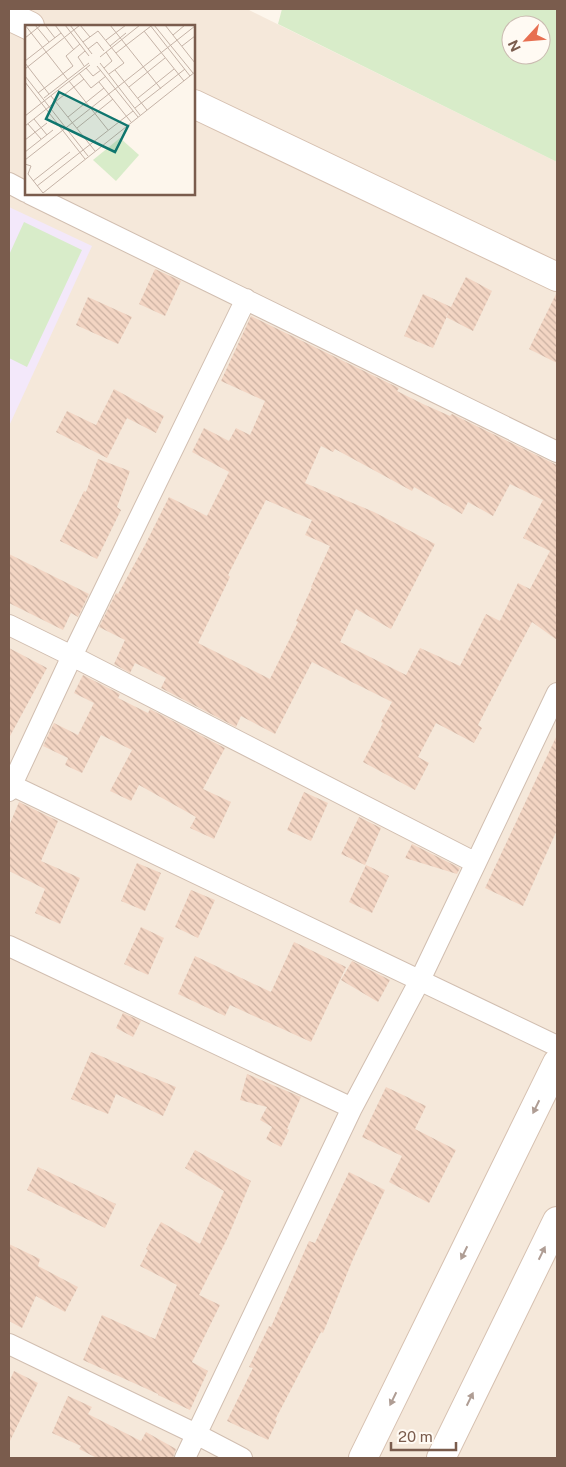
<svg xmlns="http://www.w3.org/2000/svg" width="566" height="1467" font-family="'Public Sans',sans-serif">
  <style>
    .residential { fill: #f5e8da; fill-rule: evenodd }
    .education { fill: #f3e8fa }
    .park { fill: #d8ecc9; fill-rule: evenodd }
    .building { fill: url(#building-back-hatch); fill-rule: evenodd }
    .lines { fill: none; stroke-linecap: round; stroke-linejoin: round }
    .street-casing { stroke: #d1beb0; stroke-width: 22 }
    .secondary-casing { stroke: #d6c0b0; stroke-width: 30 }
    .street { stroke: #fff; stroke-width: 20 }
    .secondary { stroke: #fff; stroke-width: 28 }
    .oneway { fill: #af9d94 }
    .inset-road { fill: none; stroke: #c5b3a7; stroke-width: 1 }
    .view { fill: #0f766e; fill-opacity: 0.15; stroke: #0f766e; stroke-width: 2.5 }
    .inset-edge { fill: none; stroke: #7a5c4d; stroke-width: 2.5 }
  </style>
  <defs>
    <pattern id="building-back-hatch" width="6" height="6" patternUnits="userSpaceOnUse" patternTransform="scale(1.25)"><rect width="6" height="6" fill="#f3d5c3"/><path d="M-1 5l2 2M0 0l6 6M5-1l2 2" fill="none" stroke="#cab0a1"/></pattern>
  </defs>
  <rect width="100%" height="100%" fill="#fdf6ec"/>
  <path class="residential" d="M9,9h238l310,153v1296h-548zM26,26h168v168h-168z"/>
  <path class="education" d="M9,207l83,39 -83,180z"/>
  <path class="park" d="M282,9h275v153l-279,-138zM511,25h30v30h-30z
    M24,222l58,28 -55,117 -18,-9v-103z"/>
  <path class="building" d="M155,269l26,12 -16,35 -26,-12z
    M466,277l26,14 -19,40 -27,-14z
    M557,292v71l-28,-14z
    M423,294l28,13 -18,41 -29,-12z
    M88,297l44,20 -14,27 -42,-19z
    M251,316l148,72 -2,3 26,13 27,12 2,-2 105,51v175l-25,-18 -54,103 4,3 -8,15 -38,-20 -18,34 11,6 -14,27 -52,-28 20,-39 -2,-1 11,-20 -80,-40 -37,72 -34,-18 -5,11 -75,-39 5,-10 -31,-15 -5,10 -16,-9 11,-24 -26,-13 17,-34 2,1 27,-49 24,-48 38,19 22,-44 -37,-20 12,-24 25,13 7,-13 14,7 15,-34 -44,-20zM321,446l12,6 2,-3 77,42 2,-4 48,27 6,-12 25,14 17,-32 33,16 -20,38 27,13 -20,38 -12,-6 -18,38 -14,-7 -26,52 -40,-18 -14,27 -66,-33 16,-33 35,20 44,-85 -61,-32 -69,-29zM266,500l46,20 -7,15 25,11 -19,41h1l-16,34 2,1 -28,57 -72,-36 32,-66 -2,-2z
    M114,389l50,27 -8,17 -29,-15 -20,40 -51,-26 11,-21 29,14z
    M98,459l32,12 -13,36 4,3 -24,49 -37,-18 24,-50 2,1z
    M9,554l80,40 -11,23 -7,-4 -8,17 -54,-27z
    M9,648l38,20 -38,70z
    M83,675l37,19 -2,4 30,15 2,-4 75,39 -22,41 28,13 -17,37 -24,-11 6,-11 -57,-32 -8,16 -21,-10 22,-41 -31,-15 -19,38 -17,-8 3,-7 -25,-12 11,-23 24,12 16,-32 -20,-10z
    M557,735v95l-34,76 -38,-18z
    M304,792l24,11 -17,38 -24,-11z
    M19,802l39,19 -17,40 39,17 -20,46 -25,-11 10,-24 -36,-18v-45z
    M359,817l22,11 -16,37 -24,-11z
    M412,844l48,24 -3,6 -52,-16z
    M137,863l24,10 -16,38 -24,-10z
    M366,865l23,11 -17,37 -23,-11z
    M191,890l24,10 -17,38 -23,-11z
    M141,927l23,11 -16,37 -24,-11z
    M294,942l52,25 -35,75 -81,-37 -5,11 -47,-22 17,-38 76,36z
    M352,961l38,19 -12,22 -37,-22z
    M123,1013l18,8 -8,16 -17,-9z
    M91,1052l85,35 -13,29 -47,-22 -8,20 -37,-15z
    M247,1074l54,23 -14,32 2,1 -8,17 -15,-8 6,-12 -12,-7 7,-13 -27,-7z
    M386,1087l40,19 -11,23 41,21 -27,53 -40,-21 13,-26 -40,-19z
    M195,1150l56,31 -23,56 -29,58 21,10 -28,57 16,9 -18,39 -32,-15v-1l-75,-34 19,-45 53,24 22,-54 -37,-19 8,-16 -2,-1 15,-27 39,22 24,-53 -39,-23z
    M38,1167l78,37 -11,24 -78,-38z
    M349,1172l36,18 -32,69 -30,74 -2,-1 -46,88 2,1 -9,19 -41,-19 26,-53 -4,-1 20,-41 2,1 38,-86 6,2z
    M9,1244l31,15 -2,7 40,21 -13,25 -29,-16 -14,32 -13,-7z
    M14,1371l24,12 -29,60v-61z
    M68,1396l24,11 -4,7 53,27 5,-9 30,17 -3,9h-76l-18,-9 2,-3 -29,-13z"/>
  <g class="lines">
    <g class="street-casing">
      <path id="street" d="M9,183l17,9
        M30,194l527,258
        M9,625l63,31 404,207
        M9,784l548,262
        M9,791l63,-135 174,-357
        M9,946l343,162
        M9,1344l187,90 46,24
        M185,1458l167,-350 68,-128 137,-287"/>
    </g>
    <g class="secondary-casing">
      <path id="secondary" d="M9,16l21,10
        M194,104l363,173
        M363,1458l194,-395
        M441,1458l116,-237"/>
    </g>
    <use href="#street" class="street"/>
    <use href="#secondary" class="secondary"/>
  </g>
  <defs><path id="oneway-solid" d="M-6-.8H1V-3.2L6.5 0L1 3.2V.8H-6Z" transform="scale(1.25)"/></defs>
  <g class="oneway">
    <use href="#oneway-solid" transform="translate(536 1107) rotate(116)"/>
    <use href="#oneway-solid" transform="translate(464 1253) rotate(116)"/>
    <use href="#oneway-solid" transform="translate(542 1253) rotate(-64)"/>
    <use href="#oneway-solid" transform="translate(393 1399) rotate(116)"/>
    <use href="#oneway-solid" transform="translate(470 1399) rotate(-64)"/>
  </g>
  <g transform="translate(25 25)">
    <rect width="170" height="170" fill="#fdf6ec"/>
    <path d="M95,113l19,17 -23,26 -23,-21z" fill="#d8ecc9"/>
    <path class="inset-road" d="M0,0l43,55M10,0l14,17M20,0l10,13M30,0l19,25M40,0l24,31M45,0l22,29M55,0l10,12M85,0l51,64M125,0l40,51M129,0l39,48M140,0l30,38M119,6l40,50M148,10l12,-10M0,13l16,-13M81,15l20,-15M58,17l15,-11 26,32 -15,11M85,21l16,-13M157,21l13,-10M63,24l9,-7 7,9M91,28l35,-27M75,32l40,-32M0,36l36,-28M0,38l24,31M75,38l40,52M59,41l-6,-9 7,-6M72,41l41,51M61,43l7,8 8,-6M79,43l8,-7 -6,-9M0,44l55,-44M90,45l32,40M54,48l12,15 15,-12M0,51l63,80M44,56l39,49M0,57l60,77M74,57l32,40M104,62l36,-29M13,68l35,-27 -7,-10 14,-12M26,71l44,55M19,73l45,-35M113,73l36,-29M110,83l50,-39M0,91l65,-51M43,92l36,-29M9,94l13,16M3,99l13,15M0,101l59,-47M52,103l36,-29M0,115l22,-17M0,127l28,-22M0,135l170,-134M0,139l6,2 -3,8 15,19 152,-121M8,156l37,-29M12,161l96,-75"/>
    <path class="view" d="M34,67l69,34 -13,26 -69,-33z"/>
    <rect width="170" height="170" class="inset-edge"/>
  </g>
  <rect width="566" height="1467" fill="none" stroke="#7a5c4d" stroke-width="20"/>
  <g transform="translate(526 40) rotate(244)"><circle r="24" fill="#fffaf3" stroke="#cabbb1"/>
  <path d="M0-4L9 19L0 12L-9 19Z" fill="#e76f51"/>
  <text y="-8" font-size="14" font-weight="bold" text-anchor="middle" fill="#7a5c4d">N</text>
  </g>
  <path d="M391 1442v8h65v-8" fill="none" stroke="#7a5c4d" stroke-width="2.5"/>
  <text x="398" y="1442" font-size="15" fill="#7a5c4d" stroke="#fffaf3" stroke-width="4" paint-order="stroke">20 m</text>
</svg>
